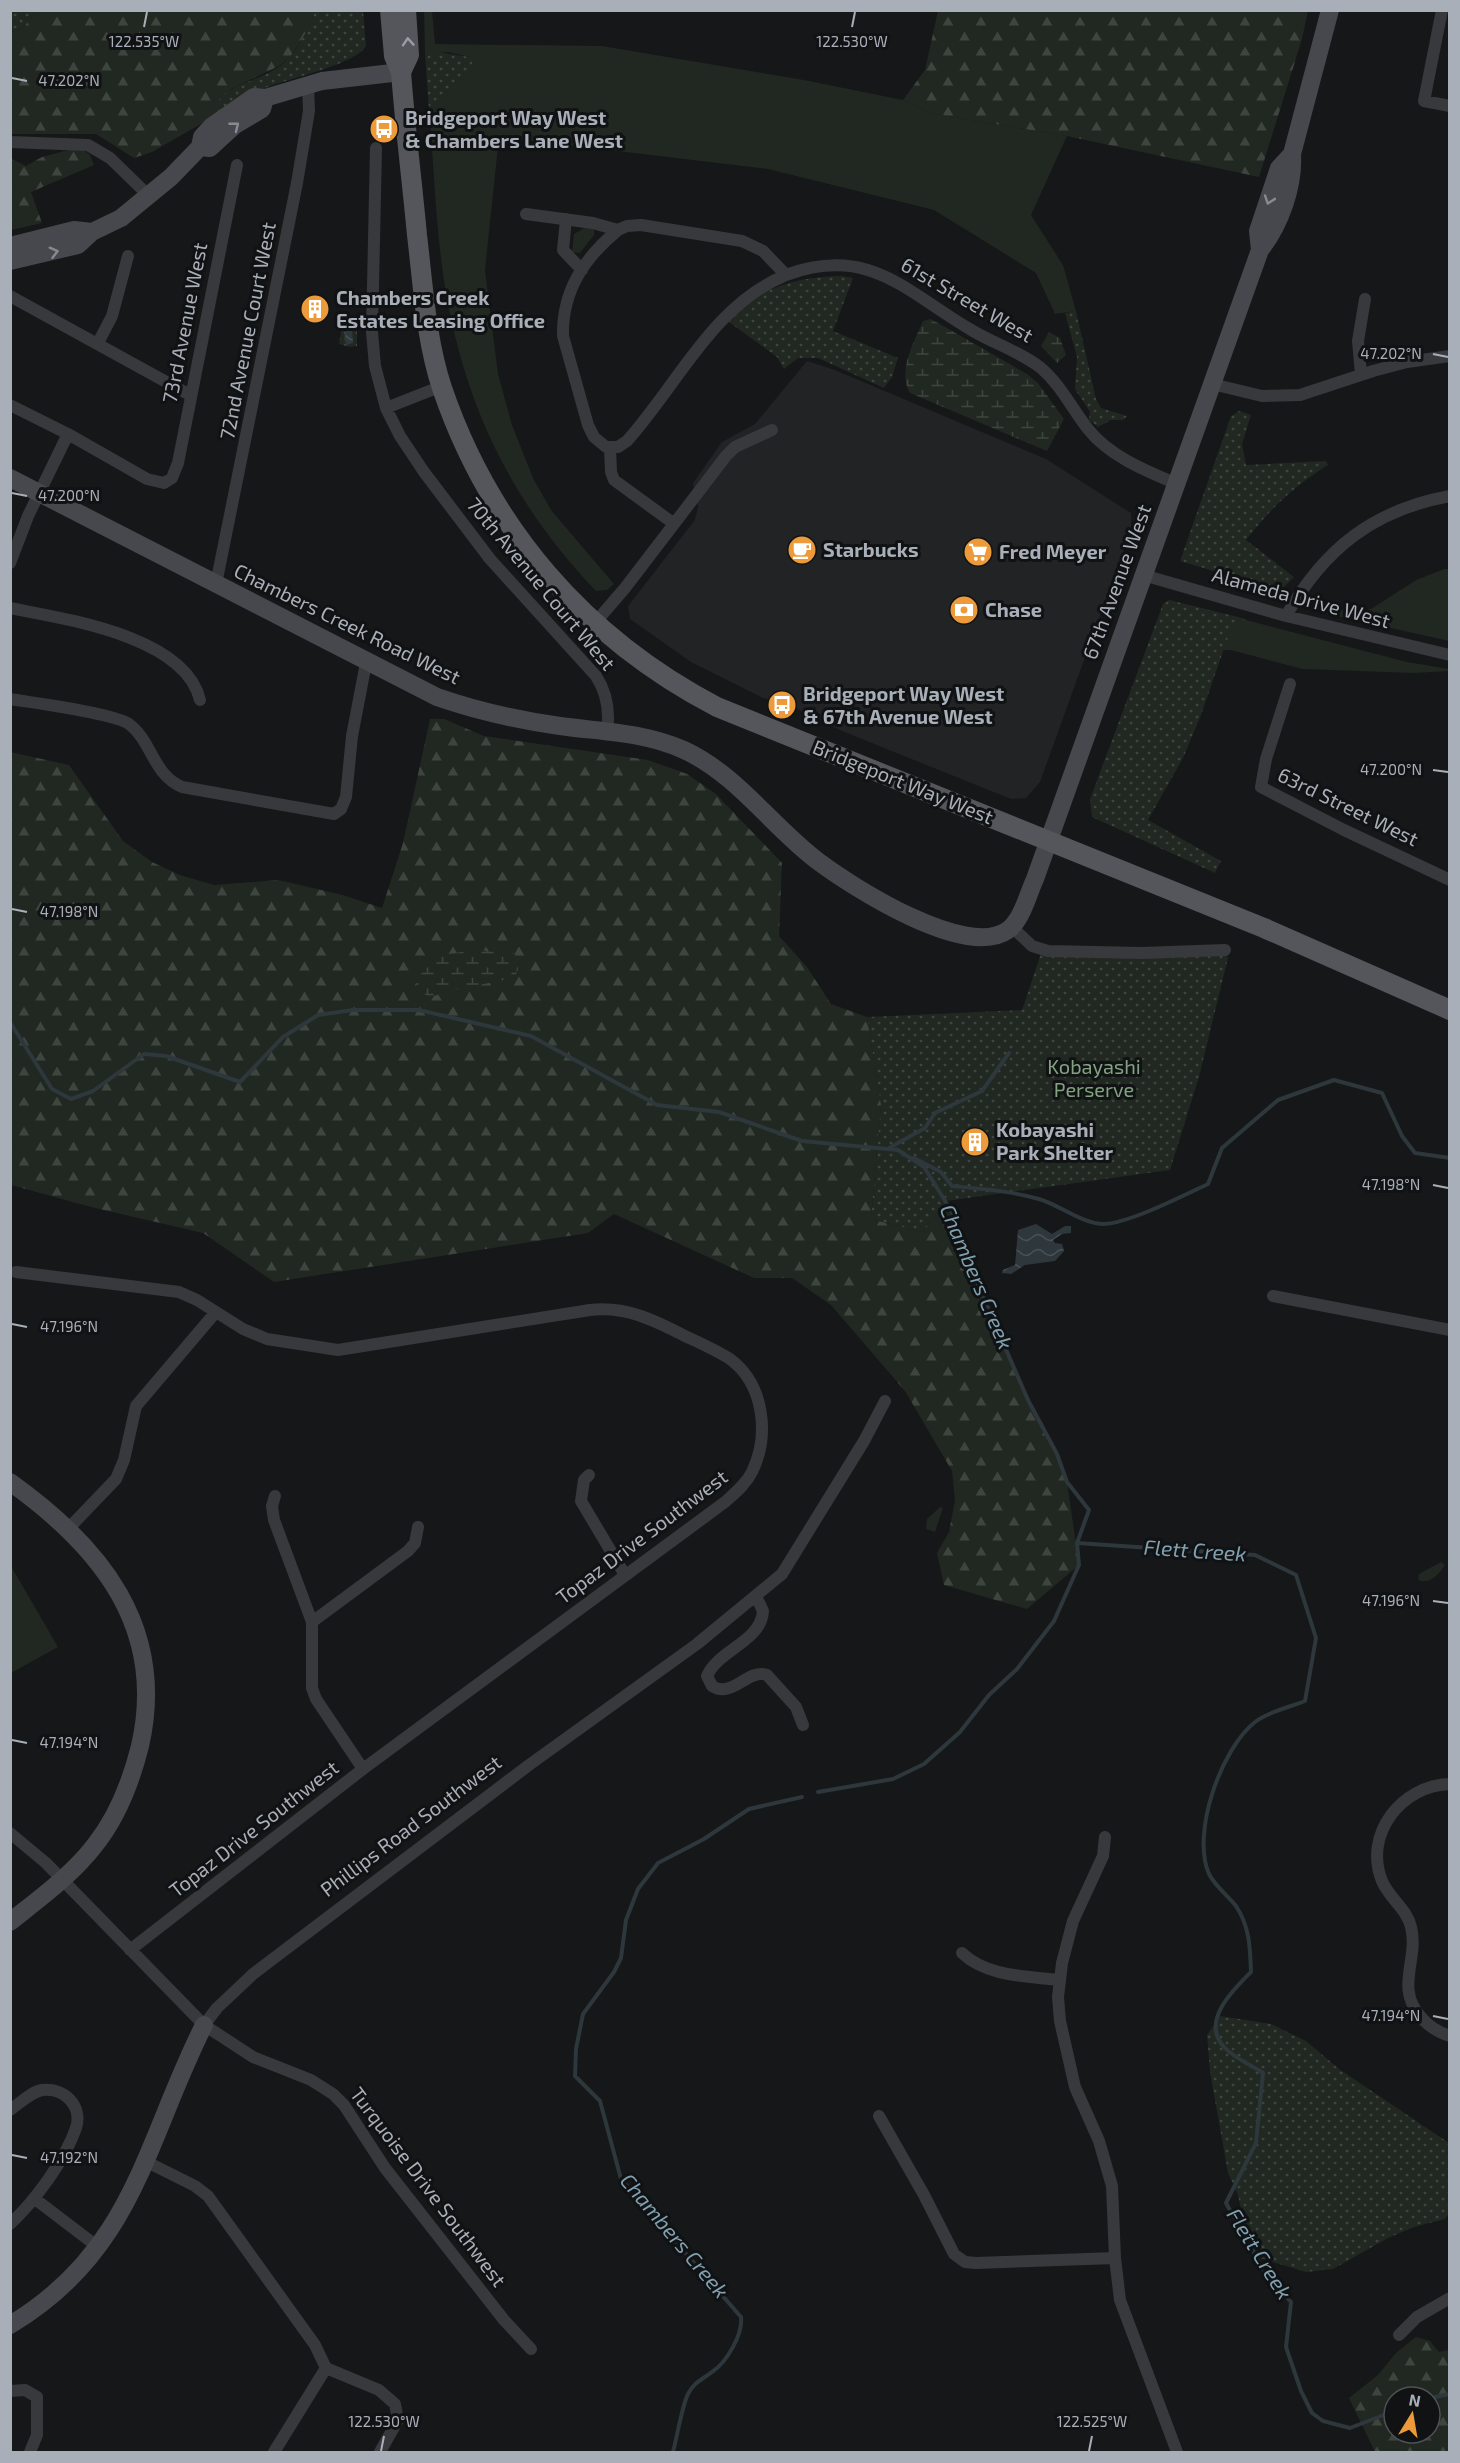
<svg xmlns="http://www.w3.org/2000/svg" width="1460" height="2463" font-family="'Exo 2',sans-serif">
  <style>
    .built { fill: #222325 }
    .grass { fill: #202821 }
    .forest { fill: url(#forest-firs); fill-rule: evenodd }
    .wetland { fill: url(#wetland-marsh) }
    .park { fill: url(#park-dots) }
    .water { fill: url(#water-waves) }
    .lines { fill: none; stroke-linecap: round; stroke-linejoin: round }
    .stream { stroke: #2d373c; stroke-width: 4 }
    .street { stroke: #37393d; stroke-width: 12 }
    .secondary { stroke: #46484d; stroke-width: 18 }
    .primary { stroke: #54565c; stroke-width: 20 }
    .oneway { stroke: #989da6 }
    .oneway2 { stroke: #868b93 }
    .ticks { fill: none; stroke: #a9afb8; stroke-width: 2 }
    .labels { text-anchor: middle; stroke-width: 6; stroke-linejoin: round; paint-order: stroke }
    .poi-label { font-size: 20px; font-weight: bold; fill: #a9afb8; stroke: #111213; text-anchor: start }
    .street-label { font-size: 20px; fill: #a9afb8; stroke: #111213 }
    .park-label { font-size: 20px; fill: #82a280; stroke: #111213 }
    .water-label { font-size: 21px; font-style: italic; fill: #81a1b2; stroke: #111213 }
    .ticks-label { font-size: 15px; text-anchor: middle; fill: #a9afb8; stroke: #111213; stroke-width: 6; stroke-linejoin: round; paint-order: stroke }
  </style>
  <defs>
    <pattern id="forest-firs" width="22" height="20" patternUnits="userSpaceOnUse" patternTransform="scale(1.5)"><rect width="22" height="20" fill="#202821"/><path d="M5 1l3.5 6h-7zM16 11l3.5 6h-7z" fill="#3e453f"/></pattern>
    <pattern id="wetland-marsh" width="20" height="14" patternUnits="userSpaceOnUse" patternTransform="scale(1.5)"><rect width="20" height="14" fill="#202821"/><path d="M1 5h8M5 5V1M11 12h8M15 12V8" fill="none" stroke="#3e453f"/></pattern>
    <pattern id="park-dots" width="8" height="8" patternUnits="userSpaceOnUse" patternTransform="scale(1.5)"><rect width="8" height="8" fill="#202821"/><path d="M2 2h.1M6 6h.1" fill="none" stroke="#3e453f" stroke-width="1.8" stroke-linecap="round"/></pattern>
    <pattern id="water-waves" width="16" height="10" patternUnits="userSpaceOnUse" patternTransform="scale(1.5)"><rect width="16" height="10" fill="#2d373c"/><path d="M0 5q4-4 8 0t8 0" fill="none" stroke="#495156"/></pattern>
  </defs>
  <rect width="100%" height="100%" fill="#161718"/>
  <path class="built" d="M807,361l28,9 211,89 85,54v17l-91,252 -14,16 -15,1 -169,-68 -59,-29 -20,-4 -72,-36 -61,-43 -2,-13 67,-86 3,-14 -5,-23 29,-41 33,-18z"/>
  <path class="grass" d="M424,11h8l3,33 167,2 202,34 99,20 26,13 138,23 -36,79 32,50 13,46 -21,3 -19,-41 -102,-63 -166,-41 -269,-32 -14,133 13,104 14,51 21,53 18,32 63,74 -7,6 -11,1c-77,-81 -123,-167 -146,-277 -14,-66 -15,-137 -21,-204l39,-41 2,-12 -22,-5 -23,3z
    M588,226l6,3v6l-14,18 -8,-1 2,-18z
    M1444,569h5v72l-126,-28 -12,-8 48,7 12,-3 45,-29z
    M1169,600l238,62 42,7v2l-34,2 -113,-4 -71,-19h-19l-49,-46z
    M940,1507l3,1 -8,24 -9,-3 1,-10z
    M1441,1562l4,3c-6,9 -15,20 -27,15l1,-6z
    M11,1566l47,81 -47,26z"/>
  <path class="forest" d="M36,11h279l-9,22 -15,23 -12,10 -48,23 -18,28 -61,35 -18,6 -38,-24h-85v-102l12,-4z
    M938,11v-1l370,1 -6,28 -43,138 -192,-41 -138,-23 -26,-13 22,-30z
    M80,147l10,8 4,10 -63,27 11,31 -31,7 -1,-72 16,8 16,-9z
    M430,719h14l40,17 164,24 39,14 29,20 66,69 -3,73 28,31 24,37 36,13 14,87 -10,115 52,13 23,-31 82,199 29,54 10,28 12,83 -52,44 -83,-24 -7,-32 12,-21 6,-32 -3,-29 -47,-80 -74,-86 -39,-27h-38l-140,-64 -26,19 -314,49 -71,-49 -112,-26 -80,-22 -1,-433 59,13 54,76 29,21 28,13 34,10 64,-5 65,15 39,13 21,-65z
    M1416,2337l14,4 9,11 10,-2v102h-74l-26,-54 29,-23 18,-22zM1394,2397h36v36h-36z"/>
  <path class="wetland" d="M931,319l96,55 11,9 26,36 -17,32 -137,-58c-13,-22 4,-51 13,-72z
    M1049,332l11,6 6,17 -9,8 -16,-17z
    M474,950l40,3 5,13 -4,12 -68,13 -18,7 -12,-11 -3,-10 7,-13 28,-10z"/>
  <path class="park" d="M11,10h25v1l-13,17 -12,4z
    M315,11h48l3,35c-12,20 -83,33 -108,45 -15,8 -30,17 -45,26l-1,-5c12,-30 43,-28 68,-46 18,-14 27,-35 35,-55z
    M437,52l33,5 3,3 -2,7 -42,43 -4,-55z
    M842,276l11,2 -20,53 65,27 -6,19 -8,11 -66,-30h-20l-14,11 -7,-12 -48,-35c26,-35 72,-46 113,-46z
    M1076,311l20,88 5,9 26,8 -4,4h-12l-13,7 -9,-7 1,-8 -15,-23 2,-32 -12,-44z
    M352,323l5,7v16l-7,1 -11,-3 3,-17z
    M1239,411l12,4 -9,29 4,21 80,-4 2,4c-35,22 -57,43 -82,75l48,37 -14,14 -100,-30 51,-145z
    M1169,600l77,19 -17,15 -28,81 -18,43 -35,62 73,41 -6,12 -123,-56 -2,-18 73,-195z
    M1042,950h183l3,8 -29,119 -29,93 -224,31 -23,31 -52,-13 10,-115 -14,-87 155,-7z
    M1220,2016l51,8 35,17 33,28 110,74 1,69 -5,7 -31,8 -26,11 -55,31 -27,3 -49,-15 -11,-24 -8,-38 -10,-22 -18,-101 -3,-37z"/>
  <path class="water" d="M352,328l1,15 -6,2 -3,-6 3,-10z
    M1036,1224l16,10 13,-8h6v7l-9,1 -9,6 2,3 7,1 2,7 -9,10 -30,4 -14,9 -9,-1 1,-3 12,-5 3,-35z"/>
  <g class="lines">
    <path class="stream" d="M10,1022l42,67 19,10 22,-8 51,-37 22,2 74,26 43,-45 35,-22 35,-5h66l112,26 126,69 62,7 83,29 96,9 26,17 28,45 32,87 44,101 29,54 10,28 22,28 -12,33 2,22 -25,56 -37,48 -28,26 -29,37 -36,32 -31,15 -75,13
      M889,1148l36,-20 10,-15 47,-22 27,-38
      M914,1158l27,14 11,14c30,3 59,5 87,13 21,6 43,25 65,25 26,-1 78,-28 104,-40l14,-36 56,-48 56,-20 48,13 20,43 13,17 35,5
      M1077,1543l178,12 41,20 20,63 -11,63c-15,6 -38,11 -50,21 -34,27 -64,111 -46,152 6,12 19,22 27,32 14,21 14,42 15,66 -17,17 -51,49 -27,75 10,11 27,18 39,26l-7,70 -30,60 41,73 24,26 -5,45 15,44 11,22 11,8 27,7 44,-17
      M1430,2398l20,-4
      M673,2452c4,-15 9,-46 15,-58 6,-12 15,-15 24,-22 15,-10 31,-38 29,-55l-120,-138 -21,-78 -25,-25 1,-27 7,-35 31,-42 7,-14 5,-38 12,-31 20,-26 46,-24 45,-30 53,-12"/>
    <path class="street" d="M1442,10l-18,91 26,5
      M10,142l78,3 22,13 39,38
      M376,148l-4,184 3,34 11,42 14,28 24,36 66,87 106,117c11,17 14,35 11,55
      M526,214l67,9 25,7 9,-4 14,-1 101,16 21,10 23,24c84,-31 121,18 187,56 22,13 48,21 68,37 20,17 31,41 47,61 21,27 58,42 89,55
      M566,219l-3,31 19,20
      M618,230c-34,28 -56,61 -55,106l25,89 6,12 12,10h12l9,-6c52,-58 85,-135 159,-166
      M10,296l180,99
      M98,343l14,-27 16,-60
      M1361,374l-3,-33 7,-42
      M1212,384l50,12 38,-1 73,-24 34,-9 43,-6
      M10,405l58,29 79,45 17,4 8,-5 6,-15 59,-298
      M386,408l56,-22
      M610,448l1,24 3,8 59,43
      M10,563l18,-47 40,-82
      M1143,575l143,41 164,39
      M216,584l81,-401 12,-72 -1,-27
      M10,608c55,11 175,28 190,92
      M1286,616c38,-67 87,-106 164,-120
      M594,624l31,-36 101,-132 9,-9 37,-17
      M1290,684l-24,75 -5,28 83,43 106,50
      M10,699c24,4 103,14 119,25 23,17 24,51 53,63l152,27 7,-5 5,-12 6,-61 14,-73
      M1012,927l20,19 16,5 94,2 83,-3
      M16,1272l163,20 18,8 46,29 24,10 71,11 252,-40c36,-4 64,10 95,26 15,7 31,14 45,23 34,25 40,76 22,113 -6,12 -17,21 -27,30l-362,267 -233,181
      M1273,1296l177,34
      M589,1475l-5,5 -3,21 44,74
      M275,1496l-3,10 2,14 38,102v66l4,11 47,70
      M69,1528l47,-49 8,-19 12,-54 79,-93
      M756,1596l7,15c-2,31 -45,39 -56,65l5,10c20,13 36,-18 55,-11l29,32 7,18
      M312,1622l96,-71 7,-8 3,-16
      M1450,1784c-48,1 -87,50 -68,97 7,17 25,28 29,46 8,32 -16,60 9,89 8,10 17,16 30,20
      M10,1833l36,30 158,162 49,32 58,23 22,14 11,11 41,63 119,152 27,29
      M1105,1837l-2,19 -30,65 -11,42 -4,34 2,24 15,66 24,54 13,45 3,72 5,42 57,152
      M962,1953c25,24 65,23 97,27
      M204,2025l13,-17 36,-34 276,-209 168,-121 85,-70 82,-133 21,-40
      M10,2110c10,-7 21,-18 32,-20 22,-3 41,16 34,38 -11,32 -41,73 -66,96
      M879,2116l45,79 30,59 11,8 11,1 139,-5
      M147,2162l48,24 13,10 107,149 11,23 53,22 16,14 3,16 -18,32
      M35,2199l63,48
      M1399,2335l18,-18 33,-19
      M10,2391l15,-1 12,7v38l-7,17
      M274,2452l52,-84"/>
    <path class="secondary" d="M200,147l10,1 25,-23 27,-16 3,-11
      M10,246l64,-16 18,2
      M1260,250l-2,-19 21,-63 13,-14
      M10,261l68,-16 14,-13 29,-14 50,-41 29,-30 2,-10 9,-10 43,-30 11,1 57,-17 79,-9
      M10,478l427,219c40,14 81,23 123,29 43,6 84,6 124,24 54,25 88,77 135,112 35,26 148,98 189,68 14,-10 20,-36 27,-51l225,-629c20,-25 34,-64 32,-96l38,-144
      M10,1482c91,65 157,146 130,264 -9,36 -22,70 -45,99 -23,30 -55,53 -85,77
      M10,2325c124,-74 135,-183 194,-300"/>
    <path class="primary" d="M390,10l4,46 7,16c4,54 11,109 16,163 6,50 9,105 25,153 48,141 143,250 275,319l547,221 186,82
      M401,72l8,-17 -3,-45"/>
  </g>
  <defs><path id="oneway-chevron" d="M-2-3.5L2.5 0L-2 3.5" fill="none" stroke-width="1.6" stroke-linecap="round" stroke-linejoin="round" transform="scale(1.5)"/></defs>
  <use class="oneway" href="#oneway-chevron" transform="translate(408 42) rotate(-94)"/>
  <g class="oneway2">
    <use href="#oneway-chevron" transform="translate(235 126) rotate(-38)"/>
    <use href="#oneway-chevron" transform="translate(1269 200) rotate(109)"/>
    <use href="#oneway-chevron" transform="translate(54 252) rotate(-15)"/>
  </g>
  <path class="ticks" d="M144,27l3,-15M852,27l3,-15M12,78l15,3M1433,354l15,3M12,493l15,3M1433,770l15,2M12,909l15,3M1433,1185l15,3M12,1324l15,3M1433,1601l15,2M12,1740l15,3M1433,2016l15,3M12,2155l15,3M381,2451l3,-15M1089,2451l3,-15"/>
  <defs>
    <g id="bus-disc" transform="scale(1.5)"><circle r="9.5" fill="#ed9b3a" stroke="#111213"/><path d="M-5-6H5V4H4V6H2V4H-2V6H-4V4H-5ZM-3.5-4V0h7V-4ZM-3.5 1.2v1.5H-2V1.2ZM2 1.2v1.5H3.5V1.2Z" fill="#fff"/></g>
    <g id="building-disc" transform="scale(1.5)"><circle r="9.5" fill="#ed9b3a" stroke="#111213"/><path d="M-4-6H4V6H1V3H-1V6H-4ZM-2.5-4.3h1.7v1.8h-1.7ZM.8-4.3h1.7v1.8H.8ZM-2.5-1h1.7V.8h-1.7ZM.8-1h1.7V.8H.8Z" fill="#fff"/></g>
    <g id="cafe-disc" transform="scale(1.5)"><circle r="9.5" fill="#ed9b3a" stroke="#111213"/><path d="M-5.5-4.5H6V0H3Q3 3.5 0 3.5H-2.5Q-5.5 3.5-5.5 0ZM3-3.2v2h1.7v-2ZM-6 4.5H4V6H-6Z" fill="#fff"/></g>
    <g id="supermarket-disc" transform="scale(1.5)"><circle r="9.5" fill="#ed9b3a" stroke="#111213"/><path d="M-6-5.5h2.5l.6 2H6L4.5 2H-2.5L-4.4-4H-6ZM-1.5 3.2a1.3 1.3 0 1 0 .1 0ZM3 3.2a1.3 1.3 0 1 0 .1 0Z" fill="#fff"/></g>
    <g id="bank-disc" transform="scale(1.5)"><circle r="9.5" fill="#ed9b3a" stroke="#111213"/><path d="M-6-4H6V4H-6ZM0-2.3a2.3 2.3 0 1 0 0 4.6a2.3 2.3 0 1 0 0-4.6Z" fill="#fff"/></g>
  </defs>
  <g fill-rule="evenodd">
    <use href="#bus-disc" x="384" y="129"/>
    <use href="#building-disc" x="315" y="309"/>
    <use href="#cafe-disc" x="802" y="550"/>
    <use href="#supermarket-disc" x="978" y="552"/>
    <use href="#bank-disc" x="964" y="610"/>
    <use href="#bus-disc" x="782" y="705"/>
    <use href="#building-disc" x="975" y="1142"/>
  </g>
  <g class="labels">
    <g class="poi-label">
      <text x="405" y="125">Bridgeport Way West<tspan x="405" dy="23">&amp; Chambers Lane West</tspan></text>
      <text x="336" y="305">Chambers Creek<tspan x="336" dy="23">Estates Leasing Office</tspan></text>
      <text x="823" y="557">Starbucks</text>
      <text x="999" y="559">Fred Meyer</text>
      <text x="985" y="617">Chase</text>
      <text x="803" y="701">Bridgeport Way West<tspan x="803" dy="23">&amp; 67th Avenue West</tspan></text>
      <text x="996" y="1137">Kobayashi<tspan x="996" dy="23">Park Shelter</tspan></text>
    </g>
    <g class="street-label">
      <text transform="translate(967 300) rotate(30)" y="7">61st Street West</text>
      <text transform="translate(185 323) rotate(-79)" y="7">73rd Avenue West</text>
      <text transform="translate(248 331) rotate(-79)" y="7">72nd Avenue Court West</text>
      <text transform="translate(1117 582) rotate(-70)" y="7">67th Avenue West</text>
      <text transform="translate(541 584) rotate(50)" y="7">70th Avenue Court West</text>
      <text transform="translate(1301 598) rotate(15)" y="7">Alameda Drive West</text>
      <text transform="translate(347 624) rotate(26)" y="7">Chambers Creek Road West</text>
      <text transform="translate(903 782) rotate(22)" y="7">Bridgeport Way West</text>
      <text transform="translate(1348 807) rotate(26)" y="7">63rd Street West</text>
      <text transform="translate(642 1537) rotate(-37)" y="7">Topaz Drive Southwest</text>
      <text transform="translate(411 1826) rotate(-37)" y="7">Phillips Road Southwest</text>
      <text transform="translate(254 1829) rotate(-38)" y="7">Topaz Drive Southwest</text>
      <text transform="translate(428 2187) rotate(53)" y="7">Turquoise Drive Southwest</text>
    </g>
    <g class="park-label">
      <text x="1094" y="1074">Kobayashi<tspan x="1094" dy="23">Perserve</tspan></text>
    </g>
    <g class="water-label">
      <text transform="translate(976 1277) rotate(67)" y="7">Chambers Creek</text>
      <text transform="translate(1195 1551) rotate(4)" y="7">Flett Creek</text>
      <text transform="translate(674 2236) rotate(50)" y="7">Chambers Creek</text>
      <text transform="translate(1259 2254) rotate(58)" y="7">Flett Creek</text>
    </g>
  </g>
  <g class="ticks-label">
    <text x="144" y="47">122.535°W</text>
    <text x="852" y="47">122.530°W</text>
    <text x="69" y="86">47.202°N</text>
    <text x="1391" y="359">47.202°N</text>
    <text x="69" y="501">47.200°N</text>
    <text x="1391" y="775">47.200°N</text>
    <text x="69" y="917">47.198°N</text>
    <text x="1391" y="1190">47.198°N</text>
    <text x="69" y="1332">47.196°N</text>
    <text x="1391" y="1606">47.196°N</text>
    <text x="69" y="1748">47.194°N</text>
    <text x="1391" y="2021">47.194°N</text>
    <text x="69" y="2163">47.192°N</text>
    <text x="384" y="2427">122.530°W</text>
    <text x="1092" y="2427">122.525°W</text>
  </g>
  <rect width="1460" height="2463" fill="none" stroke="#a9afb8" stroke-width="24"/>
  <g transform="translate(1412 2415) rotate(11)"><circle r="28" fill="#111213" stroke="#4e5155" stroke-width="1.5"/>
  <path d="M0-4.5L10 22L0 15L-10 22Z" fill="#ed9b3a"/>
  <text y="-9" font-size="16" font-weight="bold" text-anchor="middle" fill="#a9afb8">N</text>
  </g>
</svg>
